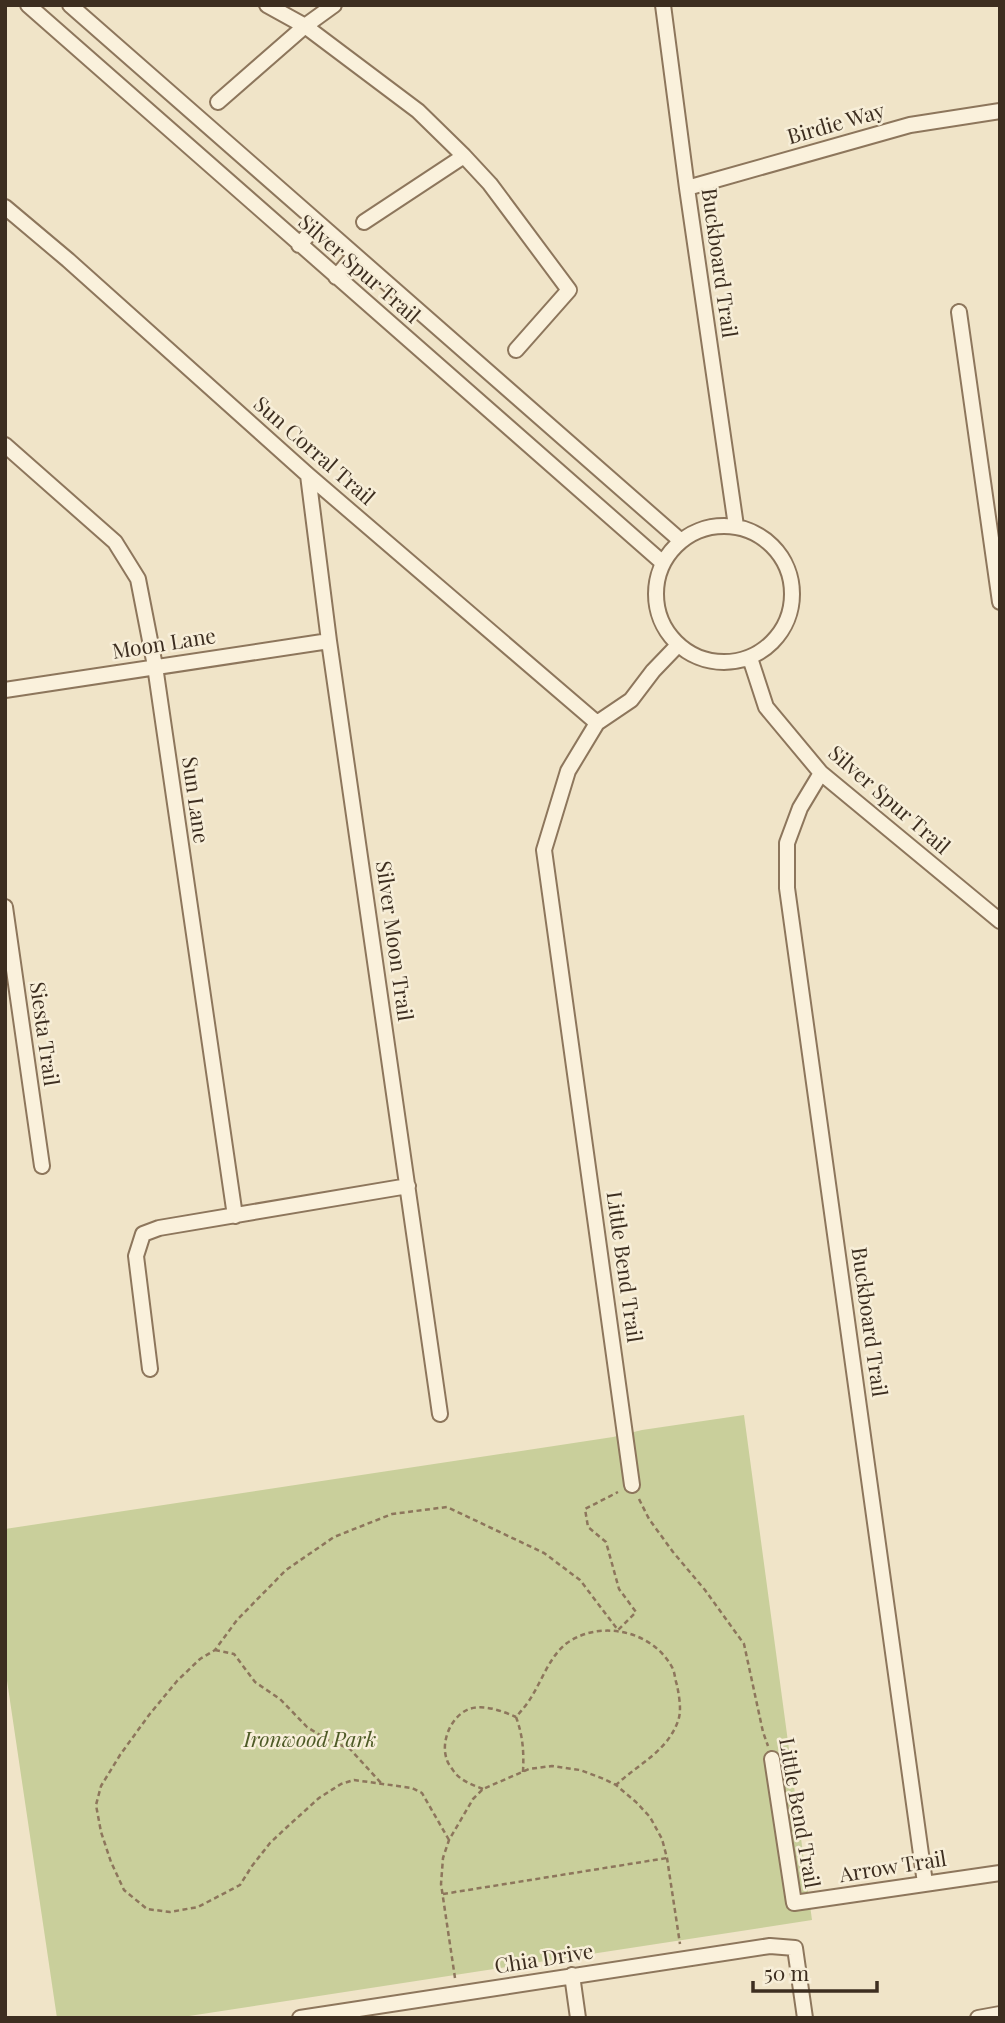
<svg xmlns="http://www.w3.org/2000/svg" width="1005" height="2023" font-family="'Playfair Display',serif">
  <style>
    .green { fill: #c9cf9b }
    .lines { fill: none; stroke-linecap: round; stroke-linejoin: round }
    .minor-casing { stroke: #8d765c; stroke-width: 18 }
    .path { stroke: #8d765c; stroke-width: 2.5; stroke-dasharray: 5 3.5; stroke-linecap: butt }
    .minor { stroke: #faf1dc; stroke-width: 14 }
    .labels { text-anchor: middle; stroke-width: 5; stroke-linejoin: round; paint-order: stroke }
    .street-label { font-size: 21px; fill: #3d2e20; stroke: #f7eed8 }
    .park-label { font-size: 21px; font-style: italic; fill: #4d5a26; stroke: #f7eed8 }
  </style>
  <rect width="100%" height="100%" fill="#f0e4c8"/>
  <path class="green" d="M744,1415l68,505 -636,98h-119l-52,-351v-138l608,-92 29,-7z"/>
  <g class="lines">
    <g class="minor-casing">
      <path id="minor" d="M28,5l635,558
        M70,5l611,536
        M267,5l38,21 113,85 46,45 26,28 79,106 -53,60
        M663,5l24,183 49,338
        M218,102l87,-76 29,-21
        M687,188l223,-63 90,-14
        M5,207l63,53 240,215 289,248
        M364,222l100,-66
        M299,245l19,-21
        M336,277l18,-21
        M959,312l41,290
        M5,445l110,97 23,37 17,87 80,550
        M308,475l21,166 111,773
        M656 594a68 68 0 1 1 136 0a68 68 0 1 1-136 0Z
        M750,658l16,49 55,66 179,148
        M5,690l324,-49
        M821,773l-21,35 -13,35v45l138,995
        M5,907l37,259
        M150,1369l-14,-113 7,-22 16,-6 249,-42
        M632,1485l-88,-635 24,-79 29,-48 34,-23 22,-29 25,-26
        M772,1759l22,144 206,-30
        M572,1975l6,43
        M300,2018l470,-72 25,2 10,70
        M978,2018l22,-4"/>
    </g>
    <path class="path" d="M639,1499l10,20 24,33 32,38 39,54 19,88 5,14
      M215,1650l19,4 21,28 25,17 27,28 21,13 22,9 32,35
      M523,1772c1,-20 0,-36 -7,-55 6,-7 12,-14 16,-21 11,-18 18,-40 35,-53 34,-24 87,-12 106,26 2,5 2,11 4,16 2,11 5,25 1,36 -11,31 -40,43 -62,64
      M483,1789c-10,-4 -20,-7 -28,-16 -2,-3 -7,-9 -8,-13 -7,-18 4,-44 22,-51 15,-5 33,2 47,8
      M449,1840l-27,-47 -10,-5 -58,-8 -13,4 -22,14 -32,29 -17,16 -18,23 -12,19 -42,22 -28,5 -23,-3 -23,-19 -13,-28 -10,-30 -5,-27 5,-19 19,-31 29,-40 28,-34 23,-22 15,-9 22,-30 49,-50 48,-33 58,-23 55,-7 97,46 36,27 38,50 18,-18 -17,-23 -13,-47 -18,-15 -3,-18 33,-17
      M443,1894l224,-36
      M455,1978l-14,-94 2,-26 6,-18 24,-41 10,-10 46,-20 23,-3 28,4 24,9 12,6 20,17 14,15 12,22 5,19 13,86"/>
    <use href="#minor" class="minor"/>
  </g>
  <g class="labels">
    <g class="street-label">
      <text transform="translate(836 124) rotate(-16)" y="7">Birdie Way</text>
      <text transform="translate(719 263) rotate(82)" y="7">Buckboard Trail</text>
      <text transform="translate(359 269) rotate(41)" y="7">Silver Spur Trail</text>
      <text transform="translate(314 451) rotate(41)" y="7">Sun Corral Trail</text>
      <text transform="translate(164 644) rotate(-9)" y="7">Moon Lane</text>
      <text transform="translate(195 800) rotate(82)" y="7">Sun Lane</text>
      <text transform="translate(889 800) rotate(41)" y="7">Silver Spur Trail</text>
      <text transform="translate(394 941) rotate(82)" y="7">Silver Moon Trail</text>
      <text transform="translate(44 1034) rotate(82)" y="7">Siesta Trail</text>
      <text transform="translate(624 1267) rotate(82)" y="7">Little Bend Trail</text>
      <text transform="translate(869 1322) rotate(82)" y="7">Buckboard Trail</text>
      <text transform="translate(799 1813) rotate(80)" y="7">Little Bend Trail</text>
      <text transform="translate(893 1867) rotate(-9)" y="7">Arrow Trail</text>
      <text transform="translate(544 1959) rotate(-9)" y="7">Chia Drive</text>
    </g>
    <g class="park-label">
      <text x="310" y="1747">Ironwood Park</text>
    </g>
  </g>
  <rect width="1005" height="2023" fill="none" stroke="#3d2e20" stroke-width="14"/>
  <path d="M753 1981v10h124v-10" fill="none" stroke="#3d2e20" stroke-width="3.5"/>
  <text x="764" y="1981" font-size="21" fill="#3d2e20" stroke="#f7eed8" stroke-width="5" paint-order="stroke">50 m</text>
</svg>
